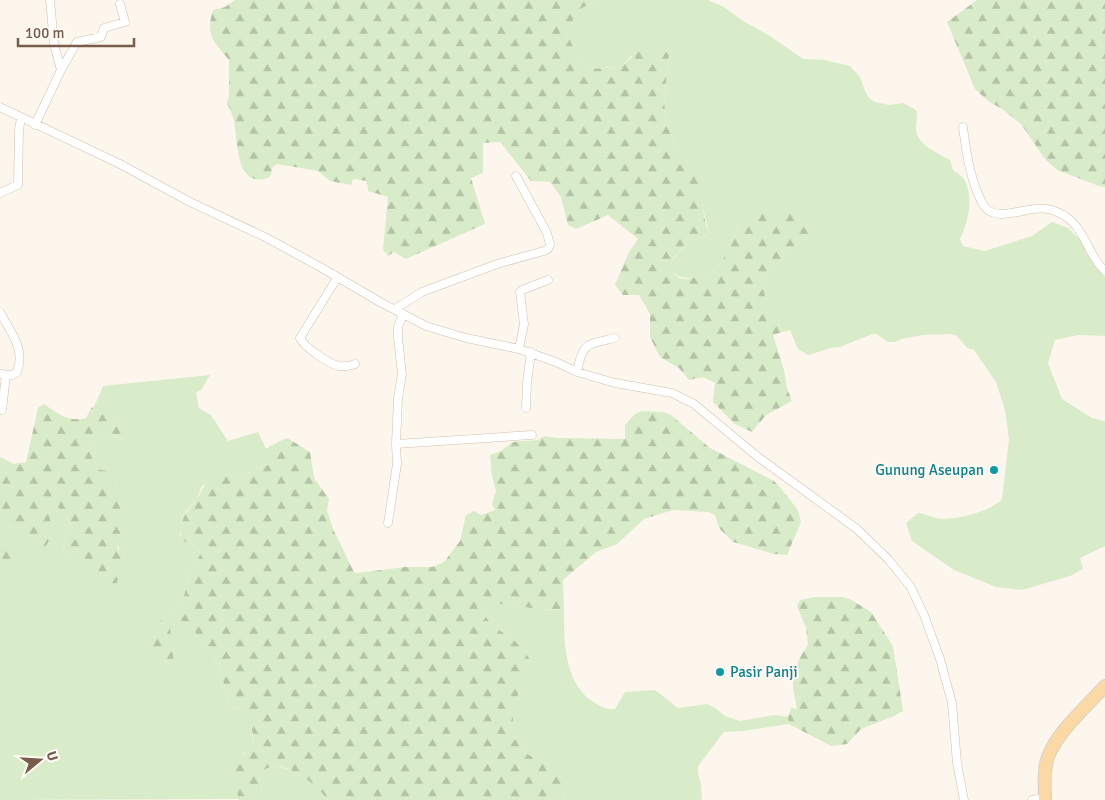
<svg xmlns="http://www.w3.org/2000/svg" width="1105" height="800" font-family="Signika,sans-serif">
  <style>
    .grass { fill: #d8ecc9 }
    .forest { fill: url(#forest-firs) }
    .lines { fill: none; stroke-linecap: round; stroke-linejoin: round }
    .minor-casing { stroke: #d1beb0; stroke-width: 9 }
    .primary-casing { stroke: #dad1cd; stroke-width: 14 }
    .minor { stroke: #fff; stroke-width: 8 }
    .primary { stroke: #fbd9a5; stroke-width: 12 }
    .culture-dot { fill: #0f9aa8; stroke: #fffaf3; stroke-width: 2 }
    .labels { text-anchor: middle; stroke-width: 4.5; stroke-linejoin: round; paint-order: stroke }
    .culture-label { font-size: 15px; fill: #0d838f; stroke: #fffaf3; text-anchor: end }
  </style>
  <defs>
    <pattern id="forest-firs" width="22" height="20" patternUnits="userSpaceOnUse" patternTransform="scale(1.25)"><rect width="22" height="20" fill="#d8ecc9"/><path d="M5 1l3.5 6h-7zM16 11l3.5 6h-7z" fill="#b4c2a5"/></pattern>
  </defs>
  <rect width="100%" height="100%" fill="#fdf6ec"/>
  <path class="grass" d="M598,0h110l16,7 19,14 27,15 33,23 21,1 26,6 10,11 5,14 4,7 6,4 14,3 14,-2 13,7c2,7 0,12 0,19 0,15 23,25 34,31l3,10c4,3 10,6 12,11 9,17 3,42 -5,58l3,7 22,5 47,-15 20,-14 16,6 16,16 2,9 19,24v59l-27,-1 -23,5 -7,23 14,36 30,19 13,3v125l-25,12 3,11 -13,7 -48,14 -26,-3 -42,-17 -42,-29 -6,-18 12,-10c8,1 15,5 23,6 17,0 49,-7 61,-20l7,-60 -4,-29 -9,-28 -22,-32 -7,-2 -10,-12 -6,-2 -28,1 -22,4 -6,3h-7l-12,-8h-4l-32,13 -9,1 -23,7 -10,-6 -8,-19 -7,2 -11,-25 -7,-11 -3,-15 2,-6 23,-20 10,-11 17,-11 -75,-8c-5,11 -14,33 -21,42 -6,6 -13,8 -21,10 -25,4 -36,-10 -15,-28 8,-8 17,-11 27,-15l-15,-66 -16,-14 -12,-36 -2,-17 5,-47 -38,2 -10,11 -33,2 -6,-1 -14,-33v-7l12,-19z
    M210,375l-8,14 -6,4 3,15 6,4 6,3 17,26 30,-9 15,31 -38,15 -8,-5 -25,13 -6,14 -10,11 -6,22 1,7 14,5 6,8 -11,20 -6,23 -5,5 -2,7 -12,8 5,12c17,-16 23,1 30,13 5,8 13,13 17,21 7,14 7,30 13,41 3,5 7,6 13,8l7,10 4,22 -4,6 -6,4 -5,46 -239,1v-218l4,-3 6,-29 -10,-10v-13c26,-1 26,-6 35,20l10,-48c14,5 21,16 28,29l-11,14 2,11 42,31 13,-30 -3,-38 6,-22 -14,-16 -11,-9 -8,-19 3,-7 12,-8 21,3 -4,-15 -10,-2 -17,-14 9,-21z
    M500,604l39,5 25,1c0,32 0,77 33,94 7,4 10,6 18,5l10,-17 30,-2 23,18 29,-4 7,3 11,9 15,5 35,-6 13,2 1,7 -46,7 -19,1 -26,34v7l3,12 1,15h-140l3,-7 -14,-27 -24,-12 -14,-18v-28l9,-23 -6,-43 -25,-18 -8,-11z
    M274,766c17,1 46,18 53,34h-62c-3,-11 -8,-18 -4,-29z"/>
  <path class="forest" d="M235,0h363l-18,9 -12,19v7l14,33 6,1 33,-2 16,-15 21,-5 11,7 -5,47 2,17 12,36 16,14 3,6 9,51 3,9c-13,5 -26,11 -35,23 -7,10 0,22 12,22 3,0 8,-2 11,-2 8,-2 15,-4 21,-10 7,-9 16,-31 21,-42 18,-14 32,-16 53,-12 6,1 11,1 15,5 4,4 5,10 7,15l-17,11 -10,11 -23,20 -2,6 3,15 7,11 11,25 -10,3 11,35 3,18 5,13 -26,14 -14,17 -17,-8 -22,-22 2,-19 -12,-6 -14,3 -10,-12 -19,-11 -10,-20v-23l-11,-19h-16l-8,-10 14,-33 9,-13 -30,-24 -32,14 -8,-4 -7,-28 -11,-15 -19,-1 -31,-39 -17,1v30l-12,5 14,46 -79,35 -12,-7 -6,4 -5,-6 5,-53 -20,-6 -1,-10 -14,-2 -2,6 -21,-4 -12,-10 -41,-7 -5,4c-1,7 -1,10 -8,11 -29,6 -26,-40 -30,-58 -1,-6 -5,-13 -7,-18l2,-7v-36c-15,-18 -24,-25 -16,-50l12,-3z
    M977,0h128v187l-6,-1 -42,-16 -12,-11 -24,-35 -19,-15 -14,-8 -13,-12 -28,-67z
    M44,404c13,9 25,19 42,14l5,-10 3,-1 17,14 10,2 5,6 -1,9 -21,-3 -12,8 -3,7 8,19 10,2 1,7 14,16 2,13 -8,9c6,11 10,20 1,30l2,8 5,2 2,6 -7,8 -2,13 -11,1 -5,-3 -37,-28 -2,-11 11,-14c-7,-12 -15,-25 -28,-28 4,15 13,38 -3,49l-7,-1c-9,-27 -9,-22 -35,-21v-70l14,7 12,-2 12,-54z
    M642,411l22,1 7,3 39,33 64,33 5,5 19,24 3,12 -14,33 -13,-1 -41,-12 -14,-14 -4,-13 -7,-3 -35,-2 -29,9 -27,25 -21,8 -33,28 1,30 -25,-1 -39,-5 -17,9 8,11 25,18 13,16 -7,27 -9,23v28l14,18 24,12 15,11 -1,16 -3,7h-235c-6,-13 -36,-34 -51,-34 -5,0 -10,3 -15,5 -4,11 1,19 4,29h-26l-5,-22v-12l20,-23c-1,-13 -4,-22 -11,-32 -5,-2 -10,-3 -13,-8 -6,-11 -6,-27 -13,-41 -4,-8 -12,-13 -17,-21 -7,-12 -13,-29 -30,-13l4,36 -6,1c-15,-8 -20,-15 -14,-31 3,-6 5,-13 10,-17 4,-4 9,-6 13,-9l2,-7 5,-5 6,-23 11,-20 -6,-8 -14,-5c-1,-9 1,-20 5,-27 3,-5 7,-8 10,-13 9,-15 11,-24 31,-27l8,5 38,-15 -8,-14 21,-11 3,1 21,13 4,26 15,21 -2,11 6,19 21,43 3,1 48,-6h27l12,-5 16,-21 6,-26 8,-4 7,4 14,-5 -3,-6 4,-13 -4,-16 -2,-20 11,-4 12,-9 25,-2 6,-4 14,2 67,1v-14l10,-11z
    M0,540l10,10 3,18 -9,11 -4,3z
    M815,597h27l8,2 21,13 22,34 10,65 -9,5 -33,13 -14,15 -16,2 -42,-22 -1,-7 3,-9 6,1c-1,-7 -3,-14 -4,-21 -1,-13 6,-32 15,-43l-2,-17 -9,-22 3,-6z"/>
  <g class="lines">
    <g class="minor-casing">
      <path id="minor" d="M61,70l16,-28 24,-5 3,-9 21,-6 -5,-18
        M0,107l120,57 70,38 75,35 57,31 58,34 46,24 40,12 53,11 37,13 21,10 38,11 57,10 22,11 64,53 99,72 31,30 22,27 14,29 16,44 12,44 5,60 7,37
        M35,125l26,-55 -7,-26 -4,-44
        M963,127c3,23 6,45 15,67 2,4 4,10 7,13 3,5 11,7 17,7 25,-1 38,-13 63,2 21,14 23,40 40,55
        M0,193l18,-8 1,-55 2,-12
        M337,278l-37,60c4,9 29,26 39,28 6,1 11,0 16,-2
        M395,309l27,-17 75,-28 47,-13 4,-2 2,-4 -3,-12 -31,-57
        M0,312c10,20 26,36 17,60l-5,3 -12,-1
        M519,349l5,-25 -4,-32 2,-2 26,-10
        M577,372c6,-31 10,-27 38,-34
        M526,408l1,-25 4,-31
        M2,410l4,-35
        M396,444l136,-9
        M388,523l9,-59 -1,-20 2,-46 4,-24 -4,-36v-12l5,-11
        M1032,800l13,-2"/>
    </g>
    <g class="primary-casing">
      <path id="primary" d="M1045,800c0,-13 -2,-30 3,-43 9,-25 39,-51 57,-71"/>
    </g>
    <use href="#minor" class="minor"/>
    <use href="#primary" class="primary"/>
  </g>
  <g class="culture-dot">
    <circle cx="994" cy="470" r="5"/>
    <circle cx="720" cy="672" r="5"/>
  </g>
  <g class="labels">
    <g class="culture-label">
      <text x="984" y="475">Gunung Aseupan</text>
      <text x="730" y="677" text-anchor="start">Pasir Panji</text>
    </g>
  </g>
  <g transform="translate(40 760) rotate(72)" stroke="#fffaf3" stroke-width="4" paint-order="stroke">
  <path d="M0-4L9 19L0 12L-9 19Z" fill="#7a5c4d"/>
  <text y="-8" font-size="14" font-weight="bold" text-anchor="middle" fill="#7a5c4d">U</text>
  </g>
  <path d="M18 38v8h116v-8" fill="none" stroke="#7a5c4d" stroke-width="2.5"/>
  <text x="25" y="38" font-size="15" fill="#7a5c4d" stroke="#fffaf3" stroke-width="4" paint-order="stroke">100 m</text>
</svg>
